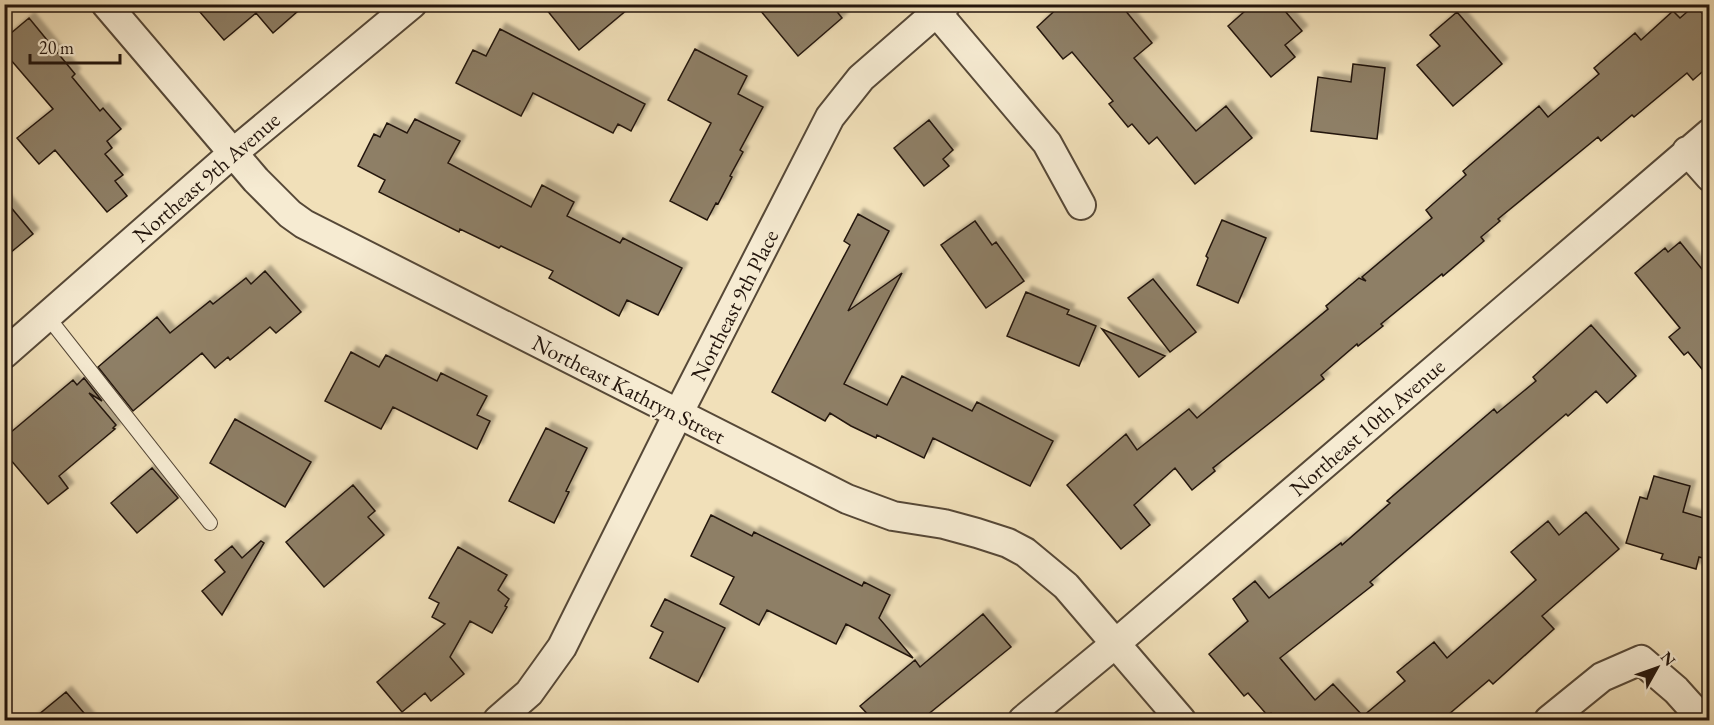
<svg xmlns="http://www.w3.org/2000/svg" width="1714" height="725" font-family="'EB Garamond',serif">
  <style>
    .building { fill: #8e7f66; stroke: #23150c; stroke-width: 1.5; filter: url(#shadow) }
    .lines { fill: none; stroke-linecap: round; stroke-linejoin: round }
    .service-casing { stroke: #564837; stroke-width: 16 }
    .minor-casing { stroke: #564837; stroke-width: 32 }
    .service { stroke: #f6ebd2; stroke-width: 14 }
    .minor { stroke: #f6ebd2; stroke-width: 28 }
    .labels { text-anchor: middle; stroke-width: 4.5; stroke-linejoin: round; paint-order: stroke }
    .street-label { font-size: 22px; fill: #23150c; stroke: #f6ebd2 }
  </style>
  <defs>
    <filter id="shadow"><feDropShadow dx="5.5" dy="-5.5" stdDeviation="1.5" flood-color="#0004"/></filter>
  </defs>
  <rect width="100%" height="100%" fill="#f1e0b9"/>
  <filter id="stains"><feTurbulence type="fractalNoise" baseFrequency=".00333" numOctaves="4"/><feColorMatrix values="0 0 0 0 .2 0 0 0 0 .09 0 0 0 0 .02 0 0 0 .5 -.17"/></filter>
  <radialGradient id="worn" r=".72"><stop offset=".6" stop-color="#630" stop-opacity="0"/><stop offset="1" stop-color="#630" stop-opacity=".3"/></radialGradient>
  <path class="building" d="M193,4h113l-33,29 -17,-20 -32,27z
    M542,4h92l-55,46z
    M755,4h76l11,14 -44,38z
    M1062,4h58l32,39 -18,15 62,73 30,-25 26,32 -57,46 -38,-47 -8,7 -17,-20 -4,3 -19,-23 4,-3 -41,-49 -9,7 -26,-32z
    M1253,4h26l23,27 -17,14 10,12 -24,20 -43,-51z
    M1695,5l15,17v43l-17,15 -6,-7 -53,44 -2,-2 -31,26 -3,-4 -100,82 2,2 -19,16 3,4 -41,35 -1,-2 -61,50 2,2 -25,20 -1,-2 -36,31 3,4 -48,39 -63,50 2,3 -23,19 -17,-22 -41,37 16,20 -29,24 -54,-64 59,-51 11,16 52,-41 8,9 131,-109 -2,-3 33,-28 7,3 -4,-4 70,-59 -6,-8 40,-35 -3,-4 76,-65 9,11 51,-43 -5,-6 41,-35 6,7 32,-29 7,7z
    M1457,12l45,52 -49,42 -36,-41 23,-19 -10,-11z
    M29,18l46,56 -3,3 28,34 3,-3 18,21 -14,12 5,7 -7,6 18,21 -8,6 12,15 -20,16 -52,-62 -16,14 -22,-26 36,-29 -49,-57v-13z
    M500,29l145,75 -14,27 -13,-7 -5,9 -80,-40 -12,23 -65,-33 17,-33 13,6z
    M695,49l52,27 -9,18 25,13 -23,43 3,2 -13,24 2,1 -14,27 -2,-1 -9,17 -37,-19 41,-78 -43,-23z
    M1353,64l32,4 -8,71 -66,-8 7,-54 33,5z
    M415,119l45,22 -12,22 83,44 11,-22 32,17 -7,14 53,27 3,-5 59,30 -24,47 -31,-15 -8,16 -70,-38 4,-7 -52,-25 -2,2 -39,-19 -1,3 -80,-40 6,-12 -27,-14 16,-32 6,3 7,-14 20,10z
    M929,120l24,30 -10,9 6,7 -25,20 -30,-38z
    M4,199l29,35 -29,24z
    M858,214l31,17 -41,80 54,-38 -58,111 43,21 15,-29 70,35 5,-9 76,39 -23,45 -97,-48 -9,20 -47,-23 -1,3 -25,-12 -21,-13 -5,8 -53,-29 78,-147 -6,-4z
    M1222,220l44,18 -28,65 -41,-18 11,-27 -2,-2z
    M975,221l17,24 4,-3 28,39 -38,27 -45,-63z
    M1680,242l30,37v100l-22,-27 -4,3 -15,-18 11,-9 -45,-55 30,-25 3,4z
    M265,271l36,41 -25,21 -6,-6 -40,33 -2,-3 -13,11 -13,-15 -69,58 -35,-44 59,-50 13,16 40,-32 3,3 33,-26 5,6z
    M1153,279l43,53 -26,20 -42,-54z
    M1026,292l43,18 -2,4 29,12 -17,40 -72,-30z
    M1591,325l45,51 -29,27 -11,-12 -28,25 -2,-2 -196,168 3,3 -93,73 35,42 18,-16 30,32 42,-35 -8,-9 37,-30 13,16 89,-78 -25,-28 37,-31 11,14 27,-23 33,37 -77,67 12,13 -61,55 -4,-4 -47,40h-165l-6,-7 -3,3 -20,-23 -4,3 -35,-42 39,-33 -15,-22 22,-18 14,17 72,-55 1,2 48,-42 -3,-2 107,-92 3,4 39,-32 -3,-4z
    M1102,329l63,27 -26,21z
    M351,352l28,15 7,-12 51,26 4,-8 46,23 -10,19 13,6 -13,28 -84,-42 -12,22 -56,-28z
    M84,378l18,23 -13,-8 27,32 -3,3 2,1 -56,47 9,12 -20,16 -44,-52v-14l69,-58 4,5z
    M235,419l76,43 -26,45 -75,-44z
    M546,428l41,20 -21,43 3,1 -15,31 -45,-22z
    M152,468l26,30 -41,35 -26,-30z
    M1654,476l36,10 -7,26 27,8v40l-11,-3 -3,12 -35,-10 2,-5 -37,-11 14,-46 7,2z
    M353,485l22,26 -7,6 16,18 -60,52 -38,-45z
    M711,515l41,21 2,-4 108,54 2,-4 26,13 -11,23 34,40 -67,-34 -10,20 -69,-34 -8,15 -39,-21 14,-27 -43,-21z
    M261,541l3,2 -42,72 -20,-24 23,-19 -10,-12 17,-14 10,12z
    M458,547l49,28 -9,15 11,9 -4,7 2,1 -15,26 -22,-12 -20,36 14,17 -33,27 -6,-8 -23,19 -25,-30 68,-58 -13,-7 7,-14 -10,-5z
    M665,599l60,29 -27,54 -48,-24 13,-26 -12,-6z
    M983,614l28,33 -90,73h-48l-13,-14 55,-46 5,7z
    M66,692l24,28h-58z"/>
  <g class="lines">
    <g class="service-casing">
      <path id="service" d="M47,316l163,207"/>
    </g>
    <g class="minor-casing">
      <path id="minor" d="M106,4l150,176 34,34 14,10 543,275 46,17 51,8 33,9 31,10 17,9 41,34 115,134
        M937,13l110,130 34,62
        M1687,151l23,26
        M4,354l229,-201 179,-149
        M498,720l31,-27 33,-46 116,-233 152,-297 31,-39 85,-74
        M1023,720l92,-76 595,-511
        M1549,720l53,-43 39,-17 35,30 27,30"/>
    </g>
    <use href="#service" class="service"/>
    <use href="#minor" class="minor"/>
  </g>
  <g class="labels">
    <g class="street-label">
      <text transform="translate(206 177) rotate(-41)" y="8">Northeast 9th Avenue</text>
      <text transform="translate(734 305) rotate(-63)" y="8">Northeast 9th Place</text>
      <text transform="translate(629 389) rotate(27)" y="8">Northeast Kathryn Street</text>
      <text transform="translate(1367 427) rotate(-41)" y="8">Northeast 10th Avenue</text>
    </g>
  </g>
  <rect width="1714" height="725" fill="none" stroke="#f1e0b9" stroke-width="24"/>
  <rect x="6" y="6" width="1702" height="713" fill="none" stroke="#23150c" stroke-width="3"/>
  <rect x="12" y="12" width="1690" height="701" fill="none" stroke="#23150c" stroke-width="1.5"/>
  <g transform="translate(1657 668) rotate(50)" stroke="#f6ebd2" stroke-width="4.5" paint-order="stroke">
  <path d="M0-4.5L10 22L0 15L-10 22Z" fill="#23150c"/>
  <text y="-9" font-size="16" font-weight="bold" text-anchor="middle" fill="#23150c">N</text>
  </g>
  <path d="M30 54v9h90v-9" fill="none" stroke="#23150c" stroke-width="3"/>
  <text x="39" y="54" font-size="18" fill="#23150c" stroke="#f6ebd2" stroke-width="4.5" paint-order="stroke">20 m</text>
  <rect width="100%" height="100%" filter="url(#stains)"/>
  <rect width="100%" height="100%" fill="url(#worn)"/>
</svg>
